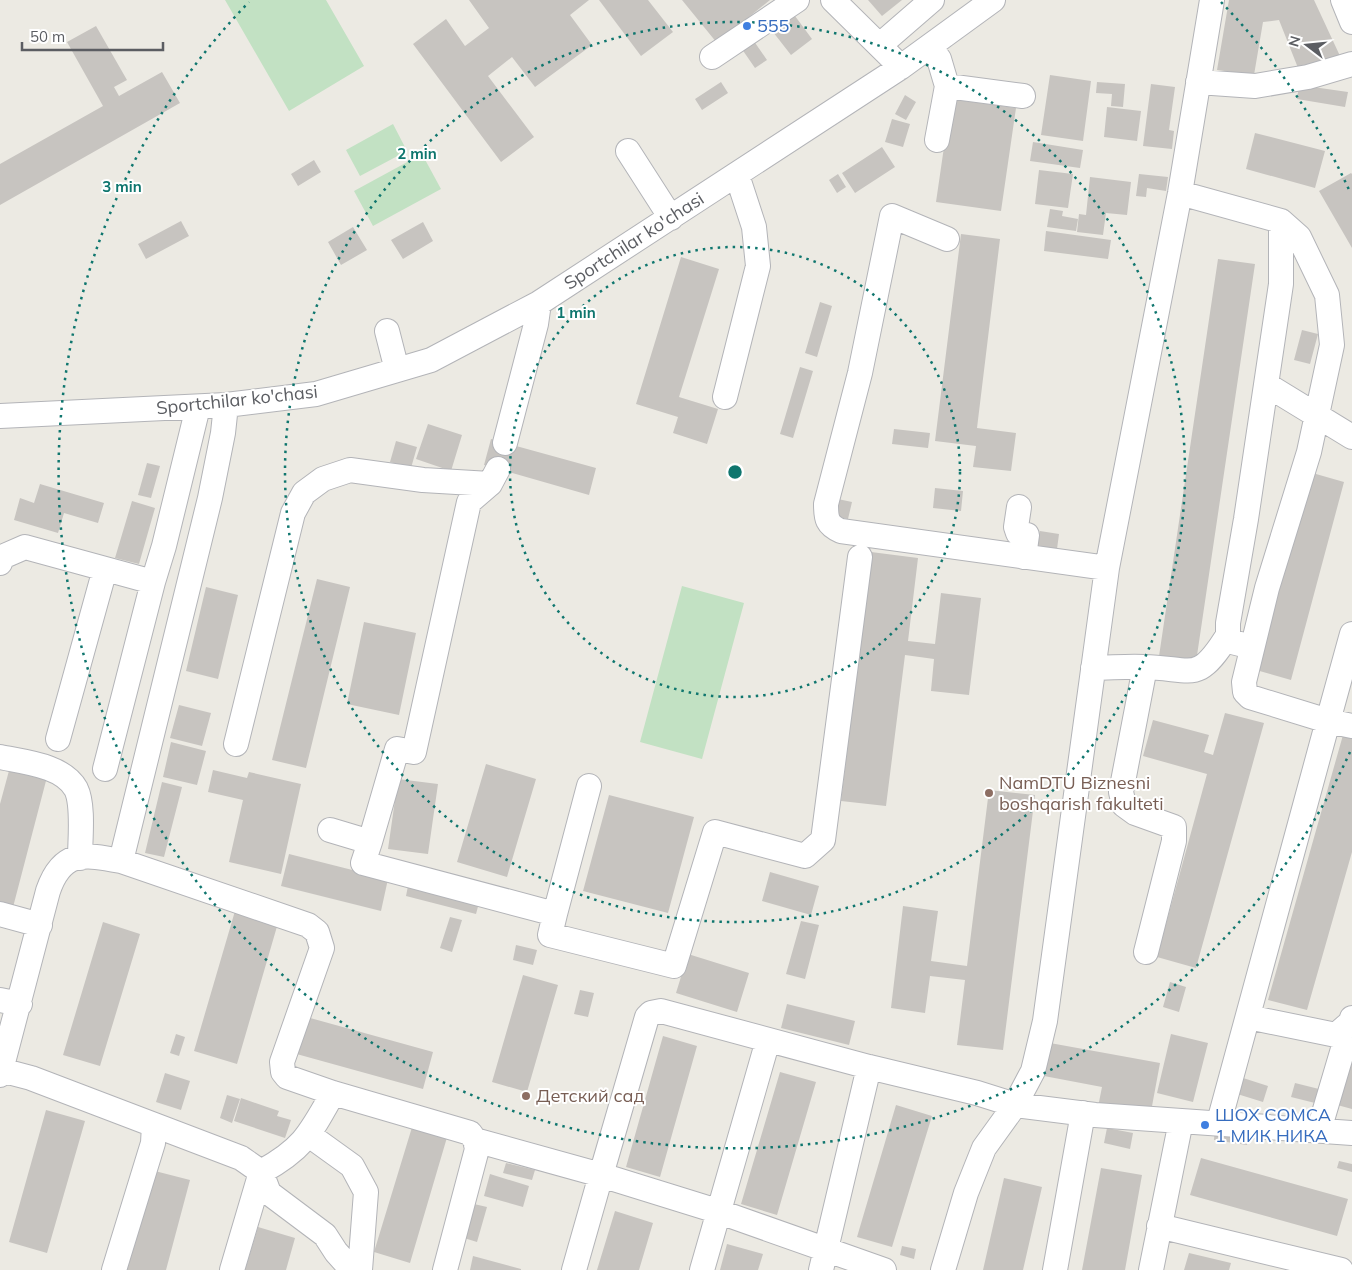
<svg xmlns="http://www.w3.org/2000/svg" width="1352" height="1270" font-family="Mulish,sans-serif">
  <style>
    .green { fill: #c2e1c3 }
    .building { fill: #c7c4c0 }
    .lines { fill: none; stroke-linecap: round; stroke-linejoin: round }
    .minor-casing { stroke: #b3b4b8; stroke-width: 26 }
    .minor { stroke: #fff; stroke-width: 24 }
    .ring { fill: none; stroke: #0f766e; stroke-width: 2.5; stroke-dasharray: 2.5 5 }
    .shop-dot { fill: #3f7fe0; stroke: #fff; stroke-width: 2 }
    .education-dot { fill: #8d6e63; stroke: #fff; stroke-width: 2 }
    .labels { text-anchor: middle; stroke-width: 4; stroke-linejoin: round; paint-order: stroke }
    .shop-label { font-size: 18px; fill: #366cbe; stroke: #fff; text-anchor: start }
    .street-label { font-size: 18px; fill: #5b5d62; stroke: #fff }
    .education-label { font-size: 18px; fill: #785e54; stroke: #fff; text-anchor: start }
    .centre { fill: #0f766e; stroke: #fff; stroke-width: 2.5 }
    .ring-label { font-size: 15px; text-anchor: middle; font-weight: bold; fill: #0f766e; stroke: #fff; stroke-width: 4; stroke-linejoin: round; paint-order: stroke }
  </style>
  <rect width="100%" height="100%" fill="#eceae3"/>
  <path class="green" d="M225,0h101l38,66 -75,45z
    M393,124l14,27 -47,25 -14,-26z
    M422,154l19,35 -68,37 -19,-35z
    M682,586l62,17 -42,156 -62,-17z"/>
  <path class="building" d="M469,0h120l-19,15 22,30 -57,42 -23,-30 -24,19 46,61 -33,25 -88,-118 33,-25 19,27 24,-18z
    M599,0h49l25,32 -32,24z
    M682,0h88l-53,43z
    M868,0h34l-20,16z
    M1229,0h85l26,56 -40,17 -21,-53 -16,2 -9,53 -37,-5z
    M795,16l17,23 -21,16 -18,-23z
    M96,26l31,54 -13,7 5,9 43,-24 18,31 -180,102v-41l103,-58 -36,-64z
    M749,34l18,26 -12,8 -18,-26z
    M1050,75l41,6 -8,60 -42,-6z
    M721,82l7,11 -26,17 -7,-11z
    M1097,82l28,2 -2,23 -12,-1 1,-12 -16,-1z
    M1151,84l24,3 -6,43 5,1 -2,18 -29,-3z
    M1299,85l49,7 -3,15 -48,-8z
    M905,95l11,7 -10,18 -11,-6z
    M951,99l65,9 -15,103 -65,-9z
    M1107,107l34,4 -4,30 -33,-4z
    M892,119l18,5 -7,23 -18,-5z
    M1255,133l70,18 -10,37 -69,-19z
    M1033,142l50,8 -3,18 -50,-7z
    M882,147l13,20 -40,26 -13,-20z
    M314,160l7,12 -23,14 -7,-12z
    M1039,170l34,4 -5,34 -33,-4z
    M1351,173l1,1v74l-33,-57z
    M838,174l8,13 -9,6 -8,-13z
    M1139,174l29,3 -2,14 -19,-3 -1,9 -10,-1z
    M1090,177l41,5 -4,33 -21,-2 -3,22 -26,-3 2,-18 7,1z
    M1050,209l13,2 -1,5 16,3 -2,12 -29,-4z
    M181,221l8,15 -43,23 -8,-15z
    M423,222l10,19 -30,18 -12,-19z
    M353,227l14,23 -26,15 -13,-23z
    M1046,231l65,9 -3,19 -64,-8z
    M961,234l39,5 -23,189 39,5 -5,38 -38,-4 3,-21 -41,-5z
    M681,257l38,12 -40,128 39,12 -11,35 -34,-11 5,-16 -42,-13z
    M1218,259l37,5 -60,405 -37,-6z
    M820,302l12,4 -15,51 -12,-4z
    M1302,330l16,4 -8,30 -16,-4z
    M800,367l13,4 -20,67 -13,-4z
    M428,424l34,11 -11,36 -35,-12z
    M894,429l36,4 -2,15 -36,-4z
    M491,439l105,29 -7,27 -105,-30z
    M396,441l21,6 -6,21 -21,-6z
    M147,463l13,3 -9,32 -13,-3z
    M1309,472l35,10 -53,198 -35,-10z
    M40,484l64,19 -6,20 -34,-10 -6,20 -44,-13 6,-22 14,5z
    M935,488l28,3 -2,20 -28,-3z
    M833,498l19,4 -4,17 -19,-4z
    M132,501l23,7 -16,56 -24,-6z
    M1040,531l19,3 -2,15 -19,-3z
    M871,552l47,6 -10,83 27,3 6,-51 40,5 -12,97 -38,-4 3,-32 -29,-4 -19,151 -45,-5z
    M317,579l33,8 -44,181 -34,-8z
    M206,587l32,8 -20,84 -32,-8z
    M364,622l52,11 -17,82 -52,-11z
    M179,705l32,8 -9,33 -32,-8z
    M1225,713l39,10 -68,245 -39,-11 50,-183 -64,-18 10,-36 56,15 -5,17 9,3z
    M1343,735l9,3v114l-45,158 -39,-10z
    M171,742l35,9 -9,34 -34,-8z
    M486,764l50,15 -29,98 -50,-15z
    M10,767l37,10 -35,134 -12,-3v-104z
    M213,770l34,8 2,-6 52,12 -20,90 -52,-12 14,-62 -35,-8z
    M398,779l40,5 -10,70 -40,-5z
    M162,782l20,5 -18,70 -19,-4z
    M989,790l46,5 -32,255 -46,-5 8,-65 -35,-4 -5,37 -34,-5 12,-102 35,5 -7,50 36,5z
    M609,795l85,22 -26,96 -85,-22z
    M289,854l99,25 -7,32 -100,-25z
    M770,872l49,14 -8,29 -49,-14z
    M409,881l71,18 -4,15 -70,-18z
    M235,911l43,12 -41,141 -43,-13z
    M450,917l12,3 -10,32 -12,-4z
    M801,921l18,4 -14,54 -19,-5z
    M103,922l37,12 -40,132 -37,-11z
    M516,945l21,5 -4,15 -20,-5z
    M688,954l61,19 -12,39 -61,-19z
    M523,975l35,10 -31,107 -35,-10z
    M1170,982l16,5 -7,25 -16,-5z
    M580,990l14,3 -6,24 -14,-3z
    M787,1004l68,17 -6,24 -68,-17z
    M303,1016l130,36 -10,37 -130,-36z
    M176,1034l9,3 -6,19 -9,-3z
    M1171,1034l37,9 -15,59 -36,-9z
    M663,1036l34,10 -37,131 -34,-10z
    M1050,1043l110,20 -10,54 -52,-10 4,-20 -58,-11z
    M1341,1061l11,3v45l-22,-6z
    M780,1072l36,10 -39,133 -36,-11z
    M165,1073l25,8 -9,29 -25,-8z
    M1240,1077l28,9 -5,16 -29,-9z
    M1295,1083l32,8 -4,14 -32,-8z
    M227,1095l13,4 -8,24 -12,-5z
    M241,1098l38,13 -2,5 14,4 -6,18 -51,-17z
    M896,1105l36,11 -40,131 -35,-10z
    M46,1110l39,11 -38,132 -38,-11z
    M413,1124l35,10 -38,129 -36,-11z
    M1215,1127l34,5 -2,13 -33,-5z
    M1107,1128l26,5 -3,16 -26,-6z
    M1201,1158l147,41 -11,37 -147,-41z
    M1339,1161l13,3v8l-15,-4z
    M506,1163l29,7 -3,10 -29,-7z
    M1101,1168l41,7 -17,95h-43z
    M151,1170l39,10 -24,90h-42z
    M490,1174l39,12 -6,21 -39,-11z
    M1004,1178l38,9 -19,83h-40z
    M474,1204l13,3 -10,35 -13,-4z
    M615,1211l38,12 -14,47h-42z
    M258,1227l37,11 -9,32h-41z
    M727,1244l36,10 -5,16h-38z
    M902,1246l14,3 -2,10 -14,-4z
    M1189,1253l42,10 -2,7h-45z
    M473,1256l48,13v1h-51z"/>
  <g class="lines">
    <g class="minor-casing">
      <path id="minor" d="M833,0l68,67
        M1343,0l9,22
        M880,45l52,-45
        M930,47l9,12 8,27 76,10
        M712,57l85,-57
        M1198,82l57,4 53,-9 44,-13
        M937,140l10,-54
        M628,151l43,67
        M1180,193l101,28v63l-35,235 -18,104v12l4,7 20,5
        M947,239l-55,-23 -32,157 -34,131c0,15 1,21 15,27l266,37
        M387,331l10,39
        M1267,385l85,52
        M725,397l33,-131 -4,-39 -17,-52
        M0,416l226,-11 90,-11 115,-34 108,-57 362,-236 92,-67
        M505,443l31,-119 3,-21
        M1019,507l-3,20 2,6 9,2 -3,22
        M0,563l2,-6 23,-10 128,35 11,-36 34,-139
        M1352,634l-24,87 24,5
        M1145,667l-24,125 3,13 11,8 39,14v14l-28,111
        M1093,668c17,0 34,-2 51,-1 49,1 53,18 84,-32
        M58,739l47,-170
        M236,744l57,-231 11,-20 19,-14 27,-9 73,10 67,4
        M0,757c23,5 63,8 76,32 8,16 4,51 4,69
        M105,769l48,-187
        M330,830l40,12 27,-93 17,3 55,-250 21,-18 8,-15
        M370,842l-7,21 192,51 34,-128
        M121,861l89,-363 13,-65 3,-28
        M0,914l40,11
        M555,914l-5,21 124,31 41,-134 90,24 18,-16 37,-283
        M0,1000l20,4
        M1248,1017l88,18 15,-13 1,-4
        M1,1070l47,-179c14,-41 36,-37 73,-30l187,64 9,7 5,16 -40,114 1,10 4,5 46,16 137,40 5,7 2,9 -32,121
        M0,1075l1,-5 30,8 210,80 20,14 8,21 56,42 11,17 16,18
        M1219,1122l109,-401 -78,-24 -5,-5 -1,-10 23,-94 42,-136 23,-107 -5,-50 -28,-58 -18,-16
        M1319,1130l32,-108
        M309,1135l43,31 14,26 -6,78
        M475,1140l126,35 -27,95
        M1159,1226l182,44
        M114,1270l39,-127 1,-18
        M232,1270l29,-98c42,-23 49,-38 72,-79
        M702,1270l66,-230
        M821,1270l48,-203
        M884,1270l-167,-59 -116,-36 46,-158 4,-4 10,-2 208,56 108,26 38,12 80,10 257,18
        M943,1270l23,-77 18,-45 31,-43 18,-34 12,-50 62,-453 73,-375 32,-193
        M1055,1270l28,-157
        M1151,1270l30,-149"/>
    </g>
    <use href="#minor" class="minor"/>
  </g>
  <g class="ring">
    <circle cx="735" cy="472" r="225"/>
    <circle cx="735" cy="472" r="450"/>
    <path d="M1350 752A676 676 0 1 1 249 2M1221 2A676 676 0 0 1 1350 192"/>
  </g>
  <g class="shop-dot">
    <circle cx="747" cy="26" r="5"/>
    <circle cx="1205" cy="1125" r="5"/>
  </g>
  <g class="education-dot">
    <circle cx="989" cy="793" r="5"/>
    <circle cx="526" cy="1096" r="5"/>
  </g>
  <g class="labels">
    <g class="shop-label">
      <text x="757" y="32">555</text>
      <text x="1215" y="1121">ШОХ СОМСА<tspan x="1215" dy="21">1 МИК НИКА</tspan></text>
    </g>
    <g class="street-label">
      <text transform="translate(634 241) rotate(-33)" y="6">Sportchilar ko'chasi</text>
      <text transform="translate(237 400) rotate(-6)" y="6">Sportchilar ko'chasi</text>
    </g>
    <g class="education-label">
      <text x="999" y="789">NamDTU Biznesni<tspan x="999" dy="21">boshqarish fakulteti</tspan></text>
      <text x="536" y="1102">Детский сад</text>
    </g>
  </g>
  <circle cx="735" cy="472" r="8" class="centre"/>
  <g class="ring-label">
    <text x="417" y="159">2 min</text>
    <text x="122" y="192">3 min</text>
    <text x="576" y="318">1 min</text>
  </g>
  <g transform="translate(1307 45) rotate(286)" stroke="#ffffff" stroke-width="4" paint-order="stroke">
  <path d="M0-4L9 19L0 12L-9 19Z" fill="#5b5d62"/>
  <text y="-8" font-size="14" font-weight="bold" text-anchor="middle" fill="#5b5d62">N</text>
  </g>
  <path d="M22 42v8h141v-8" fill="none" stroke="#5b5d62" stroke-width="2.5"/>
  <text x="30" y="42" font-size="15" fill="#5b5d62" stroke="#ffffff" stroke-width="4" paint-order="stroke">50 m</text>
</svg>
